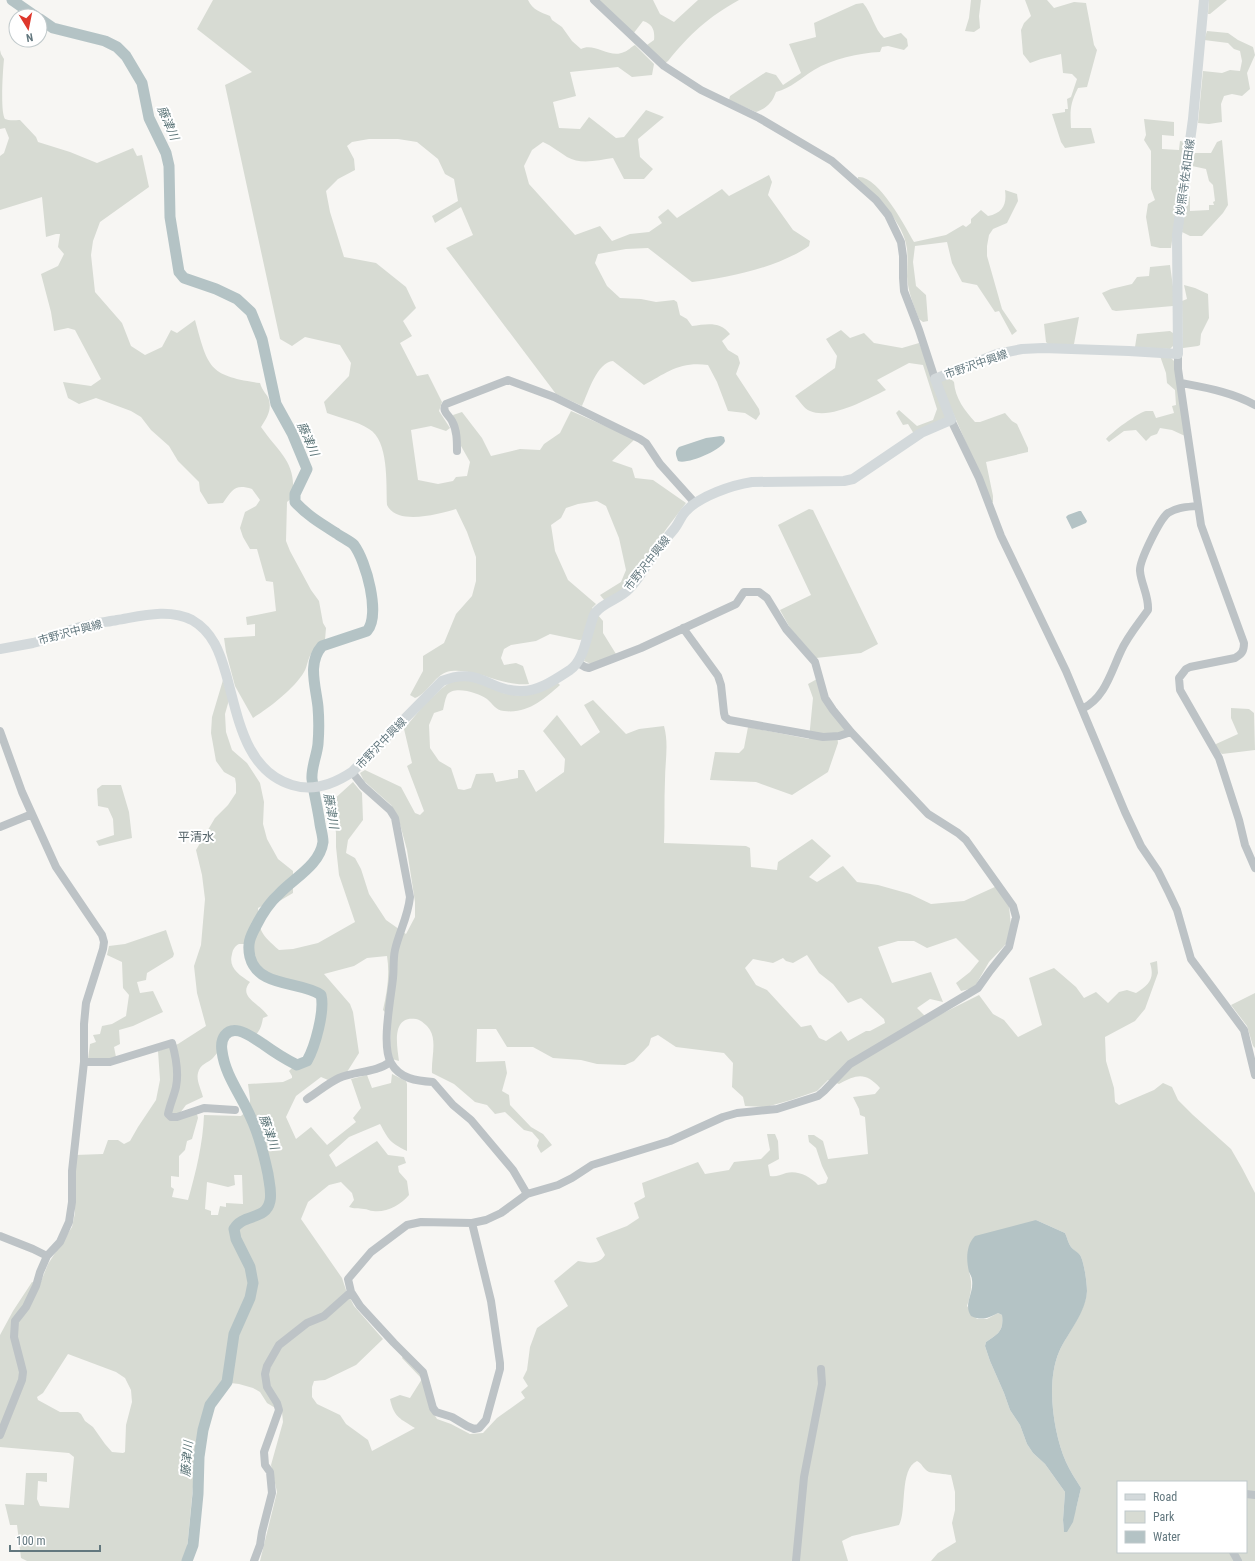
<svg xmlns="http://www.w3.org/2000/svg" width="1255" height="1561" font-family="'Roboto Condensed','Noto Sans JP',sans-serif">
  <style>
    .green { fill: #d7dbd3; fill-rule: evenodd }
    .water { fill: #b4c3c5 }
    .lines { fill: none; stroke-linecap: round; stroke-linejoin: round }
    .river { stroke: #b4c3c5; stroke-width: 11 }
    .minor { stroke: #bdc3c6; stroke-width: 8 }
    .major { stroke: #d3d9db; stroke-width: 10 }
    .labels { text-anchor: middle; stroke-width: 4; stroke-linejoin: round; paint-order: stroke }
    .street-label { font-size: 11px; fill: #62777e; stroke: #fff }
    .water-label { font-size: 12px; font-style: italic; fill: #5d7679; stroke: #fff }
    .neighbourhood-label { font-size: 12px; fill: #546369; stroke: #fff }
  </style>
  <rect width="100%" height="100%" fill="#f7f6f3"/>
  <path class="green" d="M213,0h315c5,10 12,12 22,16l2,4 10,7 10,14 9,8c13,-7 29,10 43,3 4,-1 7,-5 11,-7l19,19 -2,11 -20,2 -14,-10 -48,5 6,24 -23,6 6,26 21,1 9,-12 27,21 8,-1 22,-27 18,7 -26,22 2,18 13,12 -9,10h-20l-11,-21c-15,2 -32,7 -46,-1 -8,-5 -15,-11 -24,-15l-11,8 -8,16 5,18 46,51 25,-9 12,15 18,-7 19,-2 13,-9 -4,-6 10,-8 9,9 45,-29 7,7 40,-21 3,7 -4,13 25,35 17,11 -1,5c-30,21 -81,32 -117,36l-44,-34 -22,1 -28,5 -3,9 12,23 13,12 21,1 15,3 18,-2 3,2 3,13 7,4 5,7c15,-2 28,-5 38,8l-8,7 6,9 10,6 2,7 -4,11 23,35 1,5 -4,6 -11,-7 -17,-2 -11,-29 -9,-17c-28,-4 -42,8 -64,20l-31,-24c-16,1 -25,32 -31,45l-26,-12 -110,-146 27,-13 -12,-28 -26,16 -3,-7 26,-15 -4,-22 -9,-5 -7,-15 -21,-17 -19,-3h-29l-17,3 -5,4 7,13 1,11 -17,9 -12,12 4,21 14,45 32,6 30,24 10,21 -13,13 9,15 -12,7 17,33 11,-2 14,28 -3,9 11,17 -4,3 -15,-5 -20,4 7,50 20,4 15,-3 3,-4 11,-1 3,-14 -9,-16 -8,-31 9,-3 20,26 9,18 29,-7 20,1 4,-6 16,-11 11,-22 64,28 -23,22 20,7 3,10 18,2 33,23 -19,25 -41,60 -21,13 -5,-6 21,-13 5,-12 -7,-32 -13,-32 -9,-5 -19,3 -12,4 -5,10 -10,7 4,26 13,29 28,24 -4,4 11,13v12l13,21 -25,10 -7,-3 5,-22 -10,1 -29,-6 -14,7 -25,4 -7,4 -3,9 3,7 12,-2 7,3 6,18c-27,3 -51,-16 -78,-13 -16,2 -22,22 -36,27l-5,-3 13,-24v-15l21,-13 12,-29 16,-18 4,-15v-24l-9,-25 -11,-23c-17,5 -59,17 -69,-4 -1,-22 2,-64 -18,-76 -12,-8 -29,-11 -42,-16l-3,-11 25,-26 2,-13 -11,-18 -35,-8 -13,9 -12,-7 -55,-254 27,-13 -55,-43z
    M597,0h56l7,14 14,8 24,-22h41c-31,17 -49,34 -71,61l-4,3 -17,-19 7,-5c1,-9 -1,-16 -11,-19l-10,13z
    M971,0h10l-2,16 1,12 -6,4 -9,-1 4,-13z
    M1025,0h22l7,8 20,-6 12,1 8,42 3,5 -10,37 -9,1c-8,16 -8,22 -7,40h20l4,15 -30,5 -4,-6 -9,-28 13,-2v-3h3l-1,-10 4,-2 6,-18 -5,-5 -9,-1 -2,-19 -20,5 -11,4 -7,-9 -2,-24 3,-7 7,-7z
    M1209,0h18l-17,14h-2z
    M863,3c9,10 11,26 21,35l17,-5 6,6 1,7 -4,4 -16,-4 -6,1 -2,5c-21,1 -48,7 -66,18 -13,8 -23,18 -38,22 -4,11 -9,16 -20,20l-27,-12 1,-4 36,-24 10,3 7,10 18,-12 -12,-29 27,-7 -2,-14 42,-19z
    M1207,31l21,2 10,7 15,7 2,8 -8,18 3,16 -8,7 -10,-2 -8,2 -3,8 1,18 -13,2 -11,-1 5,-52 19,2 8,-3 10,1 2,-10 -2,-10 -6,-2 -6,-6 -24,-3z
    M0,50l1,4 3,5c-1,10 -4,53 1,60 4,2 11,1 15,1l16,17 2,5 32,10 27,11 36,-15 4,8 5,-1 7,32 -49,35 -7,19 -2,14 4,37 27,31 9,23 14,9 17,-8 9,-17 6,3 18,-13c13,48 14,56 65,63 2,8 8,12 9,17 3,11 -3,19 -8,27 18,26 37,36 31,71l-5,4 -1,39 4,10 21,39 8,11 4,22 3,5 -1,12c-8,6 -14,11 -17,21 -1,3 -2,8 -4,11 -10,17 -35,36 -51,46l-18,-32 -9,-34 -2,-14 31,-2v-12l-8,1 -1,-8 30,-6 -3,-29 -7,-1 -9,-32h-7l-7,-12 -3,-9 5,-16 11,-6 4,-6 -8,-11c-17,-5 -19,0 -29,14l-15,1 -8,-13 -1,-9 -21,-21 -9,-15 -18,-16 -10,-13 -10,-6 -35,-13 -17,6 -11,-6 -5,-16 28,4 10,-7 -26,-49 -7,-2 -14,3 -3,-19 -10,-38 17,-8 6,-12 -6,-7 2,-13h-4l-10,3 -4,-40 -42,13v-54l4,-3 5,-15 -4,-10 -5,1z
    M1144,119l30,3v14l-12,-1v14l17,1 1,-9 6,1 -15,106h-11l-9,-2 -5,-29 2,-13 7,-4 -4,-11v-38l-7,-11 2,-5z
    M1222,140l6,65 -5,8 -21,23h-12l-8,-4 3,-35 5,-1v15l19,-1v-5h5l-1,-3 2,-1 -2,-16 -4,-4 -3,-12 -14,-3 2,-13h17l6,-11z
    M858,177c20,-2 47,49 56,65l32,-7 17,-10 3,2 5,-4v-4l10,-9 7,6c15,-3 19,-12 17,-26l12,4 1,7 -11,22 -14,6 -4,6 -2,11v10l15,53 15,22 -5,4 -13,-24 -4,1 -18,-27 -15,-3 -10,-19 -5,-21 -32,4 -2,16 3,24 10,9 2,26 -5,1 -4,-3c-5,-13 -11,-27 -12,-42 0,-9 1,-18 0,-28 -3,-27 -30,-51 -49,-69z
    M1170,265l5,36 -2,5 -57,5 -4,-1 -10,-17 9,-4 21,-5 5,-7 12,-1 1,-9z
    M1184,285l11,3 13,6 1,24 -8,16 -1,11 -2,1 -15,2 -1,-47 5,-2z
    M1079,317l-5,27 -25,1 -3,-3 -2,-18z
    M841,330l9,8 14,-5 10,10 28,5 17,-5 30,75 -35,16 -6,-10 -5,1 -7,-12 3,-3 18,16 16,-6 4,-11 -14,-44 -14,-2 -32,17 9,10c-19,9 -55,30 -76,21 -6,-2 -11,-11 -15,-15l40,-28 2,-12 -11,-17z
    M1170,331l3,2v13l-3,3 -35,-2 2,-13z
    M1160,356l10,1 4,4 7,38 4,37 -13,-6 -12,-2 -3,6 -6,2 -5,5 -10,-11 -12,1 -15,11 -3,-3c6,-7 31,-26 40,-28 2,0 4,0 7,0l3,7 18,-5 -2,-7 4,-1 -1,-15 -8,-7 -1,-10z
    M950,378l4,4c1,16 11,29 21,40h5l25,-9 7,8 5,3 11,24v4l-42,10 7,34v6l-2,1 -7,-19 -44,-101 1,-2z
    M809,509l4,1 65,134 -17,9 -45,5 -26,-30 -10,-18 31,-15 -33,-70z
    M817,679l30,52 -10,3 1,9 -10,29 -36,23 -36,-13 -46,-2 5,-28 24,1 5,-5 4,-21 61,12 4,-41 -5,-14z
    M223,680l6,20 -4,14 1,18 6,18 15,13 13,20 4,19 -1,22 4,15 11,20 15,12v22l-17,10 -12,2 -6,3c1,24 3,26 21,42l14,-1 25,-6 37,-21 -16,-47 -3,-28v-14l-5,-31 22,-20 9,11 1,27 -15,20 -2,13 9,5 6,11 8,25 17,26 20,14 9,-17v-15l-8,-52 -9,-33 -7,-12 -27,-24 -4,-8 5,-3 36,17 14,26 5,2 4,-4 -17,-45 5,-3 -8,-34 19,-23 18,-17 12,-9h20l30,13 18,3 18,-5 18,-9 3,3c-16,14 -32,29 -56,26 -9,-1 -11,-7 -17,-12 -8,-6 -33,-14 -40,-4 -2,4 -3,11 -4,15l-9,3 -5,12 1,23 9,13 12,7 7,21 6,1 7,-2 5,-14 17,-1 3,9 22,-4v-8h6l12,22 28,-20 1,-13 -22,-28 14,-16 24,31 19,-14 -16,-27 9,-5 33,34 13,-5 25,-3c5,18 1,36 1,54 -1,21 0,42 -1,63l82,3 4,2 1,19 26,3 1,-8 34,-23 19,17 -22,21 8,5 26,-16 14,16 21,3 32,9 21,10 33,-3 33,-15 12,20 2,20 -5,18 -17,18 -15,26 -13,3 -5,-8 14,-11 9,-11 -23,-23 -29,10 -13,-7h-16l-20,6 14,36 39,-11 12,30 -13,-3 -13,9 12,12 50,-25 14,19 11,6 14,17 24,-12 -13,-47 25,-10 22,19 8,11 12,-6 12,11 11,-11 8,-2 9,3c13,-8 19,-14 14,-30l7,-2 1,12 -13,36 -10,12 -30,16 1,24 8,27 1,14 4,3 35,-15 9,-7 9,4 6,13 15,15 38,34 11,19 13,25v368h-324l7,-8 18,-11 -4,-19 3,-13v-18l-4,-17c-6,-1 -17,-2 -22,-3 -6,-3 -7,-9 -12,-11 -18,8 -10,51 -18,64l-47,11 -10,5 6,20h-588l17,-69 -6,-27 12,-43 -1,-10 -15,-9 -7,-11 -7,-4 -14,-4 -17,-2 -14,22 -10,30 -11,116 1,11h-161l-6,-3 -4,-33h-7l-5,-21 19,1 2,-32h21v9l-9,-1 -1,18 3,7 29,2 5,-51 -5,-4 -69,-6v-112l13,-24 19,-29 8,2 8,-20 24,-37 3,-14v-58l28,-1 5,-14h10l6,4 6,-3 8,-14 18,-27 4,-20 -2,-29 20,-7 28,-18 -9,-33 -3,-27 7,-21 4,-46 -3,-24 -6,-25 19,-32 13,-13 8,-12v-9l-1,-6 -11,-6 -8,-11 -5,-28 1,-16zM239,944h11c1,7 1,15 5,21 11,16 45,20 63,25 5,5 7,11 7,17 0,9 -11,50 -17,55 -4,5 -9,5 -14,4l-5,5 3,5v2l-9,4 -35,2 2,15v9l-9,8 -37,-1c-1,28 -8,57 -16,85l-16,-3 2,-8 -3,-2v-11l8,1v-21l6,-6 2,-9 5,-2 6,-21 -1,-4 -17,-1 6,-8 17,-8c-2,-8 -7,-17 -5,-24 2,-9 10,-10 15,-15 15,-16 10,-30 37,-18 9,-7 11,-11 13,-22l5,-2c-7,-12 -31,-19 -18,-34 -11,-7 -22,-14 -18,-28 1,-5 3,-8 7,-10zM807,955l12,18 14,11 15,19 13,-5 23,21 1,4 -15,8h-4l-18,10 -7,-10 -15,10 -7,-3 -8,-13 -10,2 -34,-37 -11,-5 -11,-17 8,-9 20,4 10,-5 3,3 7,2zM387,956c3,19 0,36 -4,54l8,8 -1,37 2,4 7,2c-2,-15 -8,-46 17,-42 5,1 12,7 14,11 7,12 1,29 2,43l22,11 21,18 12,3 8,9 10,-2 19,18 8,2 7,8 -2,6 4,7 11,-8 -9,-11 -12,-7 -21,-22 -1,-10 -7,-4 5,-18 -2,-12 -29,1 1,-33h19l11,18h26l20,11 28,2 16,4 28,1 9,-4 15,-16 2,-7 7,-3 18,12 48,6 9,10 -1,24 11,10 2,9 21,1 25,-7 26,-9 11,-11 11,4c18,-10 27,-12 41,4l-5,6 -22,3 6,12 1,6 5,2 3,37 -40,5 -5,-18 -9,-6h-6l1,7 7,6 6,18 6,12 -2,5 -8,2c-8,-9 -21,-15 -32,-12 -6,2 -10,4 -16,3l-2,-11 11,-6 -1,-18 -3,-7h-8l3,16 -9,9 -27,3 -5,8 -24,4 -7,-12 -56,21 3,14 -11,6 5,15 -12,8 -31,12 9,17c-6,10 -17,8 -27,6l-24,20 14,25 -31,22 -7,19 -3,23 -4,8 5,8 -7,6 4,6 -28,20 -14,15 -13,1 -19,-10 -14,-5 -5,-8 -12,-40 -16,-16 -2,3 20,21 -12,19 -10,-3 -10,4c4,19 11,20 25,29l-43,23 -4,-11 -22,-16 -6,-9 -23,-11 -5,-7v-10l2,-6 11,-1 31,-15 27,-26 -29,-33 -8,-16 -4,-12 -41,-59 7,-17 21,-17 12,-3 11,11 2,7 -5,7c5,2 9,1 15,2 3,0 6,2 9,2 13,2 28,-6 36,-16l-2,-14 -8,-9 -1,-6 8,-3 -2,-6 -16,-2 -11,-14 -41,26 -7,-12 20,-18 31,-13c9,16 9,18 27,27v-67l-1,-3 -14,-7 -1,9 -19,5 -5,-13 -16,4 10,29 -8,10 3,4 -29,23 -16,-18 -15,12 -10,-22 10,-21 25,-19 7,3 19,-8 12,-19 -6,-41 -3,-8 -26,-30 30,-8 13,-8zM234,1175h8l1,29 -17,-1v4l-6,-1 -2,9h-7v-4l-6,-2 2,-27 21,5 7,-2zM1036,1220l29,13c2,4 3,10 6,14 2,3 6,5 9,8 4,6 7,28 7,36 -2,22 -19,41 -28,61 -13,30 -6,80 7,110 4,9 10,18 15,26l-5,21 -12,22 -1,-11 2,-28 -20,-28 -12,-11 -6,-9 -7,-19 -10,-15 -6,-17 -14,-32 -5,-15 1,-4c12,-8 18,-11 16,-27l-4,-2 -11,6h-10l-10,-13c4,-12 6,-22 2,-34zM68,1354l48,18 9,6 6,12 1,12 -6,23 -1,27 -2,1 -11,-1 -7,-8 -12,-17 -8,-6 -4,-7 -3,-2h-18l-22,-12 -1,-3 6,-4zM1118,1482h128v70h-128z
    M1231,708l18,1 5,4 1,37 -33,4 -6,-6v-4l22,-10 -7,-16z
    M102,785h19l8,27 3,26 -33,8 -3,-5 18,-6 -1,-16 -5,-11 -10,-2 -1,-17z
    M166,930l8,24 -1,3 -26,16 -1,7 -9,2 3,11 13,-2 10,21 -30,14 -14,4 1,14 -6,3 2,10 -13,3 -15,-1 2,-15 6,-2 -3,-7 7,-1 2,-8 10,-2 14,-8 3,-21 -6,-7 -1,-26 -15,-7 2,-9 16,-2z
    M1255,993v55l-2,-2 -6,-20 -16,-21z"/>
  <path class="water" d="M721,436l3,1 1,4c-3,9 -38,24 -47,20 -2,-6 -4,-9 1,-14l27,-9z
    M1079,511h2l6,10 -1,2 -14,6 -6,-12 2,-2z
    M1036,1220l29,13c2,4 3,10 6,14 2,3 7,5 9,8 4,6 7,28 7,36 -1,22 -19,41 -28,61 -13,30 -6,80 7,110 4,9 10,18 15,26l-8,34 -6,10h-3l-1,-12 2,-28 -20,-28 -12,-11 -6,-9 -7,-19 -10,-15 -6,-17 -14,-32 -5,-15 1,-4c12,-8 18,-11 16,-27l-4,-2c-10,5 -16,8 -27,3 -8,-12 3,-22 1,-36 0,-3 -2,-6 -3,-8 -3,-12 -3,-27 6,-36z"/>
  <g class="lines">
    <path class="river" d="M12,0l23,16
      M40,19l13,9 52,13 12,6 9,9 16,27 7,35 17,35 3,13 1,51 9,55 5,6 32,11 21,10 14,13 11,27 14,65 16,29 15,36 -12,25v8c13,14 25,21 41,31 5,4 14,8 18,12 12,16 27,70 13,86l-45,15c-15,17 -6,41 -4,61 1,12 1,25 0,37 -1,11 -7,24 -6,35 2,15 6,30 8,45 1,6 3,12 3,18 -3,23 -29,36 -44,52 -10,9 -17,20 -23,32 -6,11 -9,18 -6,31 8,31 51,24 71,38 4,16 -6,52 -14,66l-10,4c-12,-6 -23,-13 -34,-21 -7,-4 -15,-11 -24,-13 -13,-3 -19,8 -17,20 3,25 20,45 29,67 8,17 13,37 17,56 1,8 4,18 2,27 -4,20 -27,12 -36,28l2,10 14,28 3,16 -3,15 -16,36 -7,48 -17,23 -7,25 -4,27 -1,37 -5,51 -6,16"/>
    <path class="minor" d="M594,0l70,66 37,24 58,28 73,43 44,39 12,15 13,27 2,14v22l1,13 15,39 16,49
      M1178,354v15l23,156 43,118c0,8 -2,11 -9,15l-45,9 -4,2 -7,9 1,12 39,68 20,62 6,25 10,23
      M1181,383c26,5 51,9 74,22
      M951,420l28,58 22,58 65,135 59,141 16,34 17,25 11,22 8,17 14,49 53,71 11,45
      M457,451c0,-10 0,-21 -5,-30 -3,-6 -11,-10 -6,-17l62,-24 46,17 86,42 6,4 14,21 35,39
      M683,628l35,48 3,9 3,28 1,4 4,3 94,17 16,-1 12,-4
      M1082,709c23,-11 29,-37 39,-58 6,-14 18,-28 27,-41 1,-14 -7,-26 -8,-39 -1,-10 20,-52 28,-58 9,-6 19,-6 29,-7
      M0,731l22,61 34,75 46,68 2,7 -1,7 -17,54 -2,21v38l-12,109v31l-3,20 -9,20 -13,14 -7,16 -4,14 -10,21 -11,14 -1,16 7,27 2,8 -1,8 -22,55
      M352,772l11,14 27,24 5,8 15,79c-2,20 -11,35 -15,53 -2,9 -1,19 -2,28 -2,20 -12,68 -2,85 9,16 26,18 42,19l20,23 18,15 42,50 14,24
      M0,827l32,-13
      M84,1062h26l62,-19c4,14 7,29 4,44 -2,9 -6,17 -8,27l3,3h6l27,-9 31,2
      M307,1099c11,-7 21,-16 32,-21 16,-7 37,-5 51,-16
      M472,1223l19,78 9,62v6l-14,51 -7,8 -5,1 -7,-3 -15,-9 -16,-5 -3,-4 -10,-36 -29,-29 -34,-37 -9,-14 -3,-13 23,-27 36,-27 14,-3 51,1 14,-3 15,-7 26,-19 31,-9 14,-7 20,-13 78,-24 53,-24 14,-4 40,-4 41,-13 6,-5 26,-27 128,-76 12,-17 19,-24 7,-30 -3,-11 -47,-66 -8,-7 -30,-19 -77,-82 -18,-22 -8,-12 -10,-36 -29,-33 -19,-31 -8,-6h-15l-8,12 -95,44 -52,20 -4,-1 -7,-4
      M0,1236l33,13 14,7
      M1246,1494l9,1
      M1233,1552l5,9
      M254,1561l6,-16 2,-13 10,-39 -2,-21 -5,-7 -1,-13 15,-42 -2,-7 -10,-16 -2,-13 2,-8 12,-21 28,-22 17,-7 27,-24
      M796,1561l8,-84 18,-93 -1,-15"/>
    <path class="major" d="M0,649c11,-2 22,-4 33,-6 17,-4 34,-13 52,-17 10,-3 22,-4 32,-6 24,-4 52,-12 75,0 21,12 28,33 34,54 12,42 19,97 66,111 22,7 42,-1 60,-13l90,-91c37,-15 47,10 78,10 18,1 36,-12 50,-21 13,-9 16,-30 21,-46 1,-3 2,-8 4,-11 9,-11 25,-14 34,-24 12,-12 19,-27 28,-40 5,-7 12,-13 18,-21 4,-5 6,-12 11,-17 14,-15 46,-26 66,-29l92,-1 9,-2 68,-46 30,-13 -16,-41 62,-25 25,-5 21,-1 86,3 49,3 -1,-119 16,-116 11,-119"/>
  </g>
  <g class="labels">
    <g class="street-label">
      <text transform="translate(1185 177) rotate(-82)" y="4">妙照寺佐和田線</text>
      <text transform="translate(976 364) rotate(-19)" y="4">市野沢中興線</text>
      <text transform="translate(647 563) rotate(-52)" y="4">市野沢中興線</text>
      <text transform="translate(70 632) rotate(-15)" y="4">市野沢中興線</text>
      <text transform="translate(381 743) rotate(-46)" y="4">市野沢中興線</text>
    </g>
    <g class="water-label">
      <text transform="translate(168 123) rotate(67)" y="4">藤津川</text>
      <text transform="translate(308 439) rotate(66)" y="4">藤津川</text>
      <text transform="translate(331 811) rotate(80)" y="4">藤津川</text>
      <text transform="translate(269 1132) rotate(71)" y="4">藤津川</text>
      <text transform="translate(187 1459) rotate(-85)" y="4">藤津川</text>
    </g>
    <g class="neighbourhood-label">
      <text x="196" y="841">平清水</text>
    </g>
  </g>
  <rect x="1117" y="1481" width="130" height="72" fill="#ffffff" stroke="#c0c9cb"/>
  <rect x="1125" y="1494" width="20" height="6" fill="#d3d9db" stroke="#c0c9cb"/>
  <text x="1153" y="1501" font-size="12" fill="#62777e">Road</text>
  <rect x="1125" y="1511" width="20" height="12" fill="#d7dbd3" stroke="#c0c9cb"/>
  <text x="1153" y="1521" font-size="12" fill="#62777e">Park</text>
  <rect x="1125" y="1531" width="20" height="12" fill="#b4c3c5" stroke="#c0c9cb"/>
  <text x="1153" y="1541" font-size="12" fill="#62777e">Water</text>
  <g transform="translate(28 28) rotate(170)"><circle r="19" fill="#ffffff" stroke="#c0c9cb"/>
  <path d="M0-3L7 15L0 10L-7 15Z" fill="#de372c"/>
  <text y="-6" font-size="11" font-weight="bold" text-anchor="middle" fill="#62777e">N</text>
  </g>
  <path d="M10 1545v6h90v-6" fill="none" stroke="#62777e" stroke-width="2"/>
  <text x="16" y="1545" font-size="12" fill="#62777e" stroke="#ffffff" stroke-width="3" paint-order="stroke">100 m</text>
</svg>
